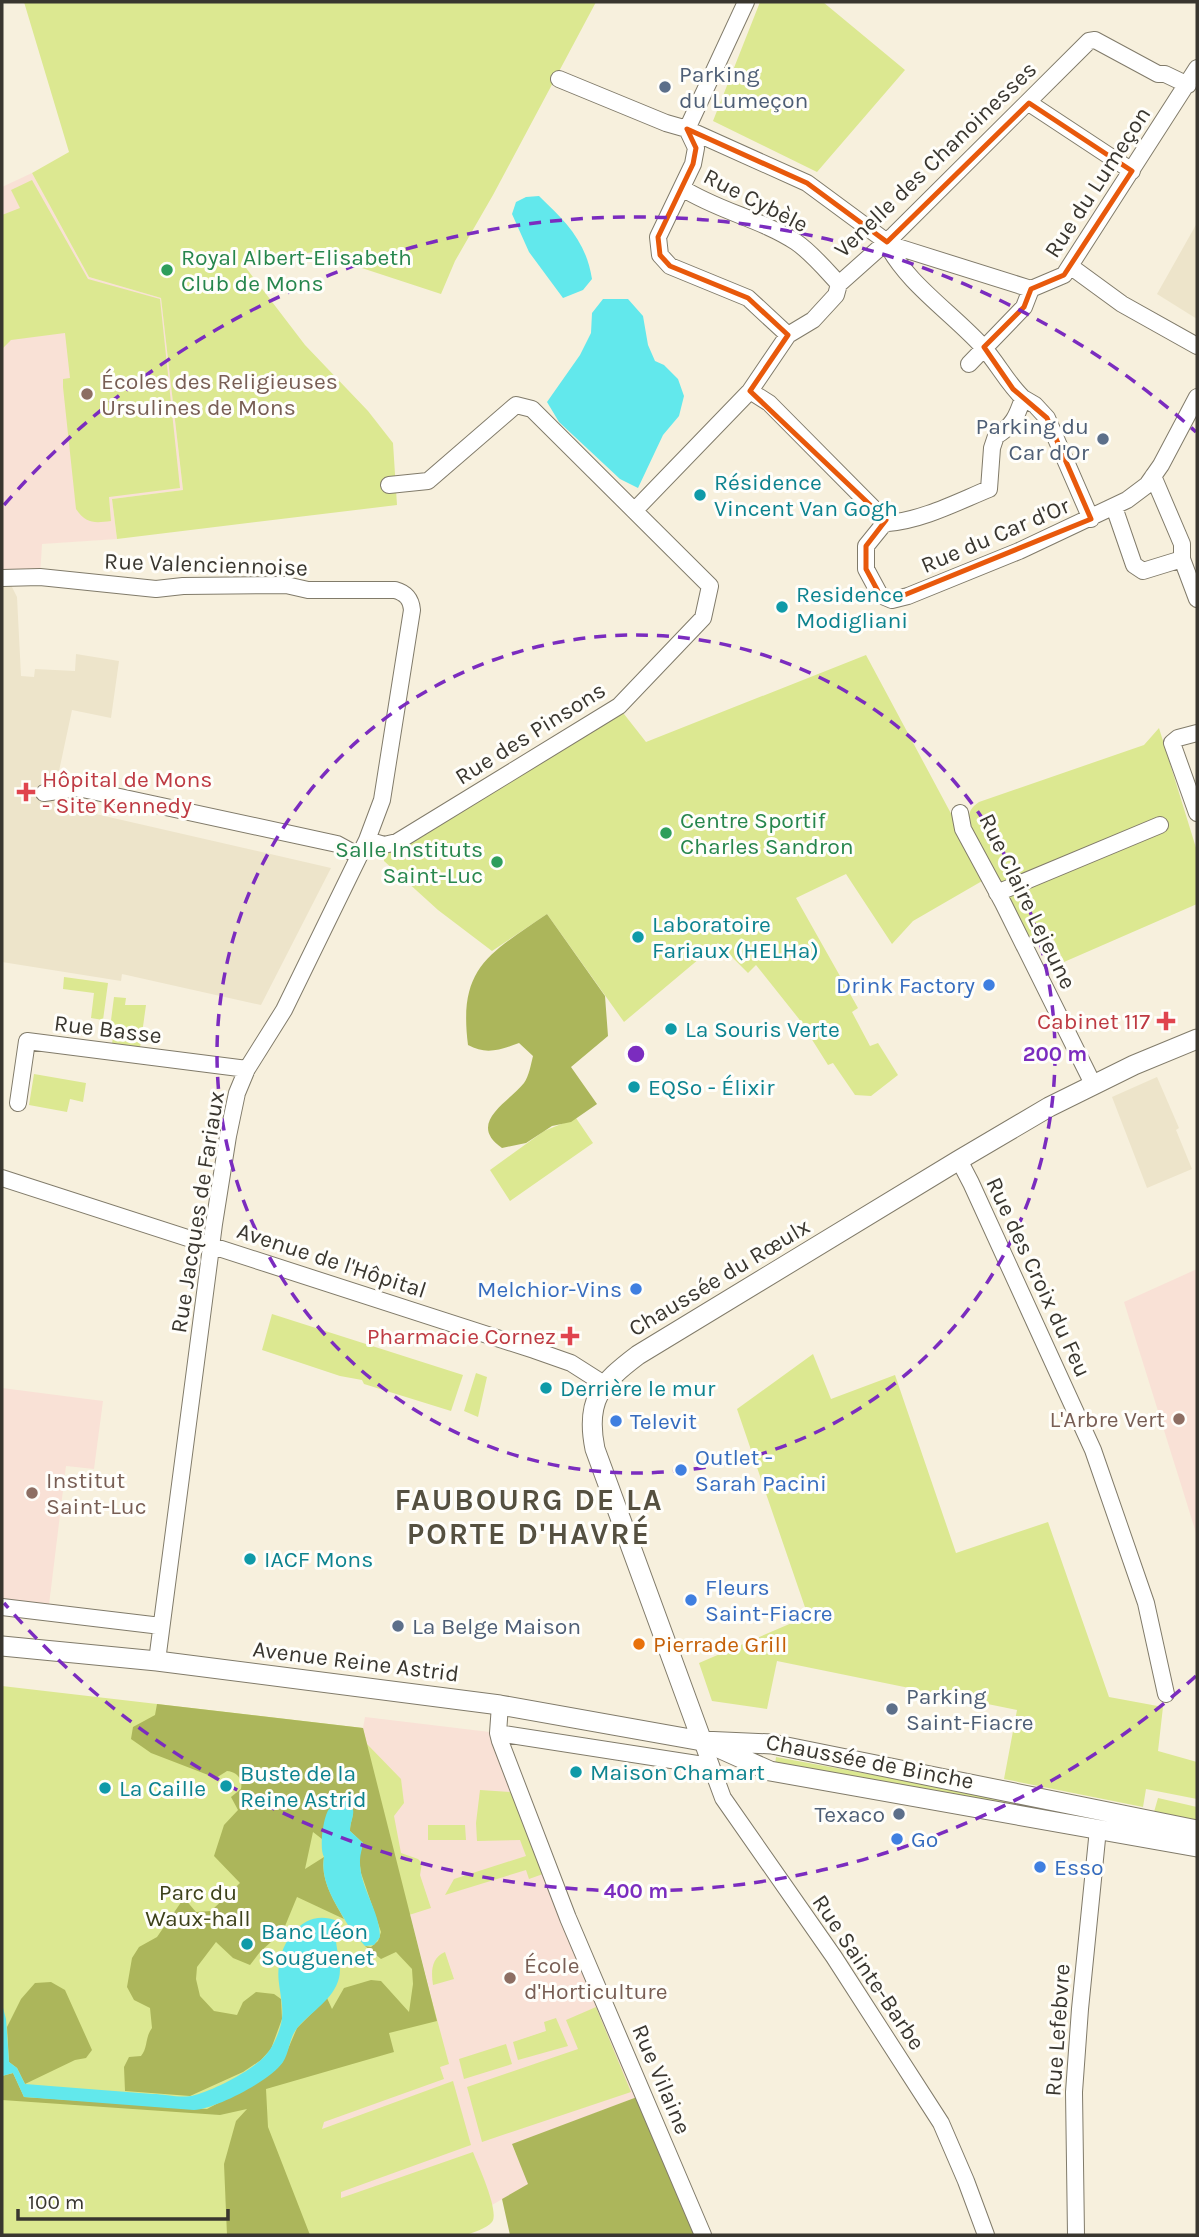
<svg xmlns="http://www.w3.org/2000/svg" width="1199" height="2237" font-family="Karla,sans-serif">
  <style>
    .built { fill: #ede4ca }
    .education { fill: #f9e1d6 }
    .green { fill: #dce891 }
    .forest { fill: #acb65b }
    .water { fill: #62e8ec }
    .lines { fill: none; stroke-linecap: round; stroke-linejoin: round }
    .minor-casing { stroke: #817b6a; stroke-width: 18 }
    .major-casing { stroke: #817b6a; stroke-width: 21 }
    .minor { stroke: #fff; stroke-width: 16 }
    .major { stroke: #fff; stroke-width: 19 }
    .marked { fill: none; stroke: #e8590c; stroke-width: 5; stroke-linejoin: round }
    .ring { fill: none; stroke: #7b2cbf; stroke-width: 3.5; stroke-dasharray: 12 9 }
    .service-dot { fill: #5c6f8a; stroke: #fffefa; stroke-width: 2.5 }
    .leisure-dot { fill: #2e9e5b; stroke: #fffefa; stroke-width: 2.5 }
    .education-dot { fill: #8d6e63; stroke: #fffefa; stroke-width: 2.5 }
    .culture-dot { fill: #0f9aa8; stroke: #fffefa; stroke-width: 2.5 }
    .health-dot { fill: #e0444e; stroke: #fffefa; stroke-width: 2.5 }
    .shop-dot { fill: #3f7fe0; stroke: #fffefa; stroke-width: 2.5 }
    .food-dot { fill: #e8710a; stroke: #fffefa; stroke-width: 2.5 }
    .labels { text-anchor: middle; stroke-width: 6; stroke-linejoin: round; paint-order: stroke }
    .service-label { font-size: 23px; fill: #4e5e75; stroke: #fffefa; text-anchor: start }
    .street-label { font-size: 23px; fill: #39362f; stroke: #fffefa }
    .leisure-label { font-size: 23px; fill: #27864d; stroke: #fffefa; text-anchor: start }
    .education-label { font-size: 23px; fill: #785e54; stroke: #fffefa; text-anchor: start }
    .culture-label { font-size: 23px; fill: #0d838f; stroke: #fffefa; text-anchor: start }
    .health-label { font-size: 23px; fill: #be3a42; stroke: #fffefa; text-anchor: end }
    .shop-label { font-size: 23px; fill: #366cbe; stroke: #fffefa; text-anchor: start }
    .food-label { font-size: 23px; fill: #c56008; stroke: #fffefa; text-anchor: start }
    .park-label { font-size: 23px; fill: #3d411a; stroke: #fffefa }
    .district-label { font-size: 30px; font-weight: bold; letter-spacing: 2px; fill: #555040; stroke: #fffefa }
    .centre { fill: #7b2cbf; stroke: #fffefa; stroke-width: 3.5 }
    .ring-label { font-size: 21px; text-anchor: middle; font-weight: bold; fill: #7b2cbf; stroke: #fffefa; stroke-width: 6; stroke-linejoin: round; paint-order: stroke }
  </style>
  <rect width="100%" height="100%" fill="#f7f0dd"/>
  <path class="built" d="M1197,223v96l-40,-25z
    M7,577l10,20 4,79 13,1 1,-8 40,2 1,-17 43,7 -8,57 -39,-8 -17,80 -10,4 29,15 257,59 -70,137 -139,-31 -1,7 -119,-19v-384z
    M1157,1077l22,51 -3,2 16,39 -45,19 -35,-91z"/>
  <path class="education" d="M32,173l57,104 72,21 22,192 -71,9 5,40 -75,5 -2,33 -38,1v-391z
    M1197,1269v267l-73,-234z
    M2,1388l101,13 -9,68 -28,-3 -18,147 -46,-6z
    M365,1717l133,16 147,361 -133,51 17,39 -90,51h-129l-42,-108 169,-107 -74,-292z"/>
  <path class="green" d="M24,2h572l-103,193 -38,66 -14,33 -128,-42 -70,12 62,81 63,66 25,32 4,62 -280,34 -5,-40 71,-9 -22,-192 -72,-21 -57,-104 37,-21z
    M760,2h63l82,68 -88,102 -104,-51z
    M32,180l56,99 72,20 20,189 -71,9 2,24c-16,2 -25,3 -35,-12l-13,-122v-8l7,-1 -5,-45 -54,7 -9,9v-134l18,-7 -9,-18z
    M866,655l89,166 34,56 -76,44 -21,23 -46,-70 -50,24 62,110 -6,4 18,34 8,-3 20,32 -27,21 -16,-1 -22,-32 -5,2 -29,-46 -43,-54 -8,8 -30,-30 -94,79 -77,-108 -55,37 -54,-41 -54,-49v-16l229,-145 33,42z
    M1159,728l38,123v53l-133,58 -15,-33 -20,9 -60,-113c-1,-12 1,-17 10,-23l165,-57z
    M64,977l44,6 -5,37 -12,-2 3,-25 -31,-4z
    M114,997l12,1 -1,7h21l-6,43 -28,-4 2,-15 -4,-1z
    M34,1074l52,9 -3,19 -13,-3 -3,13 -38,-7z
    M576,1118l17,25 -83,58 -20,-31 54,-39z
    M272,1314l191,61 -12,36 -87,-27 -2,-4 -22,-4 -78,-26z
    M813,1354l18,45 64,-24 61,178 92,-31 61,175 54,10 -5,44 39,11v37l-51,-10 -3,18 -139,-28 13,-69 -240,-49 -10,48 -55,-8 -13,-38 109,-47 -71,-207z
    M476,1373l11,4 -9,40 -14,-6z
    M2,1686l361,42 4,16 34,35 3,24 -10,13 7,37 17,6 4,4 -2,12 11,33 -22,7 40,149 -9,3 4,12 -120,43 -2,7 131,-48 18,64 -130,47v6l132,-46c5,13 27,60 19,70 -5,6 -18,10 -25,13h-465z
    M776,1757l360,66 -1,8 -360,-66z
    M480,1790l32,2 31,82 -14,5 -3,-9 -81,25 9,-16 72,-23 -6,-16 -43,1 -1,-18z
    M1158,1798l39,9v16l-43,-11z
    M428,1825h37l1,15h-38z
    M445,1952l9,27 -21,6c-2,-13 -2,-27 12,-33z
    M596,2007l35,85 -149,50 -15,-55 111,-38 -12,-29z
    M556,2018l12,28 -50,14 -5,-18 33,-11 -2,-9z
    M506,2044l6,20 -48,15 -5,-20z"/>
  <path class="forest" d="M547,914l58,82 3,40 -37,31 26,37 -26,18 -19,4 -26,17 -24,5c-36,-25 7,-46 22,-65 5,-7 7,-19 9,-27l-14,-13c-19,7 -33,12 -51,2 -10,-78 21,-91 79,-131z
    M157,1704l206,24 74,293 -48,12 5,19 -128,37 2,38 42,108h-83l-3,-71 12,-43 11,-12 -27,6 -218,-15v-24l11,-3 11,24 183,12 45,-24 30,-22 15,-35 30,-30 5,11 12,-21 27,-8 10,1 28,31 4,-28 -1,-15 -16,-17 -15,7 -16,-13 6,1 7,-6 3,-9 -20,-59 -2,-15 4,-15 -13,-12c0,-12 7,-18 -1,-30 -24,1 -23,20 -27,38l-9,-7 -8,37 19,-12c-4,23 10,43 20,62l-47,-22 -14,34 -23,21 -10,13 -17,-7 -17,-16 -19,25 -1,12 4,17 14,15 23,4 6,-13 13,-10 18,2 7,5 1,20 -11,30 -10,11 -18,12 -53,24 -65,-5 -1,-24 5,-10 12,-1c7,-8 4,-19 11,-28l-2,-20 -16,-8 -7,-13 5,-29 7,-11 18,-10 27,-39 12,14 15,-1 29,-28 -26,-27 10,-31 14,-15 -7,-13 10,-8c2,-10 -4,-17 -14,-18l-11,7 -65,-25 -20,-14 2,-12 22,-12z
    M51,1982l14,8 27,60 -6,8 -11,2 -50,24 -8,-16 -8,-6 -2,-35 14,-28 14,-16z
    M645,2094l58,141h-193l-8,-36 26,-15 -16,-40z"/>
  <path class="water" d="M539,196c27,26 47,45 53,83l-9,11 -20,8 -34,-46 -17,-38 4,-12 10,-5z
    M603,299h25l15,17 5,29 7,16 9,4 14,14 6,17 -5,20 -16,19 -25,53 -18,-9 -61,-57 -12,-20 33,-47 11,-22 1,-20z
    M339,1801h10c9,11 1,18 1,30l13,12c-1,6 -3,12 -3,17 -1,27 20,50 20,77l-6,8 -9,1 -16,-18 -7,4 -6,9c1,12 6,25 3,37 -5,21 -28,34 -41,49 -9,10 -8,24 -15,35 -13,19 -67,47 -89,48l-170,-13 -11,-24 -11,3v-72l4,15 3,43 8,6 8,16c42,3 85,7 128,10 12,0 30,5 42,1 19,-5 56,-24 70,-39 8,-8 16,-27 17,-38 2,-18 -6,-35 -3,-53 4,-29 28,-57 58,-44l2,9 9,-5c-12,-21 -28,-43 -24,-68 -5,-8 -1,-40 5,-48 2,-2 7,-6 10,-8z"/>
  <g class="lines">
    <g class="minor-casing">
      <path id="minor" d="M746,2l-59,127 120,54 84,62 140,44 33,-14 133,-207
        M559,79l107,44 21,6 9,19 -3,16 -35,73 2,18 10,11 78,32 40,37
        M1029,103l103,68
        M682,188c36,23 79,31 114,54 16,11 30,28 43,42
        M1070,266l52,38 75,42
        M969,364l55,-57 7,-18
        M750,391l19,12 119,120c35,-3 69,-21 101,-34l3,-41 4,-12c17,-10 21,-20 27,-38 -16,-15 -26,-36 -41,-52 -30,-33 -77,-64 -96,-104
        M1023,398l12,7 12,13 44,101
        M1114,507l20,58 9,6 39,-12v-15l-29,-68
        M635,510l115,-119 38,-56 25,-15 23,-25 3,-11 55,-49 195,-194 6,-1 63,34h7l23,11
        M888,523l-5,2 -17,21v23l14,26 12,5 16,-4 111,-45 108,-51 20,-15 14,-20 36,-68
        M1182,559l15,40
        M2,578l38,-1 116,12 27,-3 103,-1 22,5h87c11,3 16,9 17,20l-30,190 -15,40 -83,170 -37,59 -10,24 -9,43 -14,88 -57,437
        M1197,733l-19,5 -6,5 25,70
        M44,793l34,-5 259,56 22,12
        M960,813l3,16 40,74 90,181
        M367,840l17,5 13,-3 222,-136 84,-88 7,-32 -178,-177 -16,-4 -88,76 -39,4
        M997,893l163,-68
        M18,1103l9,-62 220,28
        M959,1160l12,23 122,267 53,153 20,91
        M2,1178l532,172 37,13 33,21
        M2,1607l159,19
        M500,1705l-2,28 2,8 68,177 135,317
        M498,1733l212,33
        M702,1741l21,57 111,159 107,166 25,58 20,54
        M1076,2235l-2,-143 6,-83 18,-180"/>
    </g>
    <g class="major-casing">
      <path id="major" d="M2,1646l155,15 343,44 202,36 70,3 425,86
        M702,1741l-107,-292c-10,-49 6,-66 43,-94l321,-195 90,-53 85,-42 63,-26
        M712,1745l58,26 427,76"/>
    </g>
    <use href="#minor" class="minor"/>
    <use href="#major" class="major"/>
  </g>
  <path class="marked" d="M1029,103l103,68 -68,104 -33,14 -7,18 -40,40 29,42 34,29 44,101 -199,81 -12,-5 -14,-26v-23l20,-26 -136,-129 38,-56 -40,-37 -78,-32 -10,-11 -2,-18 35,-73 3,-16 -9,-19 120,54 80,59z"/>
  <g class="ring">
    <circle cx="636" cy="1054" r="419"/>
    <path d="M1196 1676A837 837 0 0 1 4 1603M4 505A837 837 0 0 1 1196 432"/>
  </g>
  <g class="service-dot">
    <circle cx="665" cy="87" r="7"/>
    <circle cx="1103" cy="439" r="7"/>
    <circle cx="398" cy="1626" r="7"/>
    <circle cx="892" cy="1709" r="7"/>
    <circle cx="899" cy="1814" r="7"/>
  </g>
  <g class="leisure-dot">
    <circle cx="167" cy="270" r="7"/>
    <circle cx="666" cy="833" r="7"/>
    <circle cx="497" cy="862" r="7"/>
  </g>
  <g class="education-dot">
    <circle cx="87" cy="394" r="7"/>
    <circle cx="1179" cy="1419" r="7"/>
    <circle cx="32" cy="1493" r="7"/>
    <circle cx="510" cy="1978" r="7"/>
  </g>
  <g class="culture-dot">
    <circle cx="700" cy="495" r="7"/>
    <circle cx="782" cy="607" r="7"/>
    <circle cx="638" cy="937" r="7"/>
    <circle cx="671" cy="1029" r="7"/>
    <circle cx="634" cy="1087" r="7"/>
    <circle cx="546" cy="1388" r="7"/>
    <circle cx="250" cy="1559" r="7"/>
    <circle cx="576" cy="1772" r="7"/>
    <circle cx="226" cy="1786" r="7"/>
    <circle cx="105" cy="1788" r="7"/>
    <circle cx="247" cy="1944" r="7"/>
  </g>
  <g class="health-dot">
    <path d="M22.5 781.5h7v7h7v7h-7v7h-7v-7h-7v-7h7z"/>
    <path d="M1162.5 1010.5h7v7h7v7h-7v7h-7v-7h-7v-7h7z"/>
    <path d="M566.5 1325.5h7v7h7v7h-7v7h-7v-7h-7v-7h7z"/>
  </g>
  <g class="shop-dot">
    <circle cx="989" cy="985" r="7"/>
    <circle cx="636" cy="1289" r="7"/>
    <circle cx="616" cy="1421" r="7"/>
    <circle cx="681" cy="1470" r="7"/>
    <circle cx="691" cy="1600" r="7"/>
    <circle cx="897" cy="1839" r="7"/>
    <circle cx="1040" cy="1867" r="7"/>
  </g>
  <circle class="food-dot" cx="639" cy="1644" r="7"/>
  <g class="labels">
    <g class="service-label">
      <text x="679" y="82">Parking<tspan x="679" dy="26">du Lumeçon</tspan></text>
      <text x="1089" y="434" text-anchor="end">Parking du<tspan x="1089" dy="26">Car d'Or</tspan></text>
      <text x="412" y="1634">La Belge Maison</text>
      <text x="906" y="1704">Parking<tspan x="906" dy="26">Saint-Fiacre</tspan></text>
      <text x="885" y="1822" text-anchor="end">Texaco</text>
    </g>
    <g class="street-label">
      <text transform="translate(935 159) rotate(-44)" y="8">Venelle des Chanoinesses</text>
      <text transform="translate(1097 182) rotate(-57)" y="8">Rue du Lumeçon</text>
      <text transform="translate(756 200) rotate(27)" y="8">Rue Cybèle</text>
      <text transform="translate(995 535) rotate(-23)" y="8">Rue du Car d'Or</text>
      <text transform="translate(206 564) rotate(2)" y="8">Rue Valenciennoise</text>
      <text transform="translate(530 733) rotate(-32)" y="8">Rue des Pinsons</text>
      <text transform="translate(1028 901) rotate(64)" y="8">Rue Claire Lejeune</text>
      <text transform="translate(108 1029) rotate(7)" y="8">Rue Basse</text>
      <text transform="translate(197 1212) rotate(-81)" y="8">Rue Jacques de Fariaux</text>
      <text transform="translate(332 1260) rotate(18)" y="8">Avenue de l'Hôpital</text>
      <text transform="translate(719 1277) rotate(-31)" y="8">Chaussée du Rœulx</text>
      <text transform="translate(1039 1277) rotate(65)" y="8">Rue des Croix du Feu</text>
      <text transform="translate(356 1661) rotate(7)" y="8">Avenue Reine Astrid</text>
      <text transform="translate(870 1761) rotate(11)" y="8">Chaussée de Binche</text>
      <text transform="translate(869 1972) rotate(56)" y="8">Rue Sainte-Barbe</text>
      <text transform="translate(1057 2030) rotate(-86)" y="8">Rue Lefebvre</text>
      <text transform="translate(662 2079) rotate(67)" y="8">Rue Vilaine</text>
    </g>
    <g class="leisure-label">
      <text x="181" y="265">Royal Albert-Elisabeth<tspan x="181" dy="26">Club de Mons</tspan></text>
      <text x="680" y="828">Centre Sportif<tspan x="680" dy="26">Charles Sandron</tspan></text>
      <text x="483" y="857" text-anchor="end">Salle Instituts<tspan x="483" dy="26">Saint-Luc</tspan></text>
    </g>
    <g class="education-label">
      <text x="101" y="389">Écoles des Religieuses<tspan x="101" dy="26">Ursulines de Mons</tspan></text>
      <text x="1165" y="1427" text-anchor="end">L'Arbre Vert</text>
      <text x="46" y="1488">Institut<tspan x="46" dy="26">Saint-Luc</tspan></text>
      <text x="524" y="1973">École<tspan x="524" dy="26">d'Horticulture</tspan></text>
    </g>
    <g class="culture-label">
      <text x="714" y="490">Résidence<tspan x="714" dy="26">Vincent Van Gogh</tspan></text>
      <text x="796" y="602">Residence<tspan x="796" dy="26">Modigliani</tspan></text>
      <text x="652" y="932">Laboratoire<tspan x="652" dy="26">Fariaux (HELHa)</tspan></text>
      <text x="685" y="1037">La Souris Verte</text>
      <text x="648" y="1095">EQSo - Élixir</text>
      <text x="560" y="1396">Derrière le mur</text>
      <text x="264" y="1567">IACF Mons</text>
      <text x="590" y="1780">Maison Chamart</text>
      <text x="240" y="1781">Buste de la<tspan x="240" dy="26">Reine Astrid</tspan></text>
      <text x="119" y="1796">La Caille</text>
      <text x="261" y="1939">Banc Léon<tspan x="261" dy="26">Souguenet</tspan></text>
    </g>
    <g class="health-label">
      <text x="42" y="787" text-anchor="start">Hôpital de Mons<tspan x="42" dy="26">- Site Kennedy</tspan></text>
      <text x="1150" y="1029">Cabinet 117</text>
      <text x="556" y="1344">Pharmacie Cornez</text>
    </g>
    <g class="shop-label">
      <text x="975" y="993" text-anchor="end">Drink Factory</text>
      <text x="622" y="1297" text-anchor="end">Melchior-Vins</text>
      <text x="630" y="1429">Televit</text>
      <text x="695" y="1465">Outlet -<tspan x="695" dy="26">Sarah Pacini</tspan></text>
      <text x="705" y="1595">Fleurs<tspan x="705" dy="26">Saint-Fiacre</tspan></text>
      <text x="911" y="1847">Go</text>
      <text x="1054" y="1875">Esso</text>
    </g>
    <g class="food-label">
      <text x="653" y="1652">Pierrade Grill</text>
    </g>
    <g class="park-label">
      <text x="198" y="1900">Parc du<tspan x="198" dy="26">Waux-hall</tspan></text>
    </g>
    <g class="district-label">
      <text x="529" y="1510">FAUBOURG DE LA<tspan x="529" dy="34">PORTE D'HAVRÉ</tspan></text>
    </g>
  </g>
  <circle cx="636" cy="1054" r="10" class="centre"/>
  <g class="ring-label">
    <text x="1055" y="1061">200 m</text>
    <text x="636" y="1898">400 m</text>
  </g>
  <rect width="1199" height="2237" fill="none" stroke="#39362f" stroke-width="7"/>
  <path d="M18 2209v10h210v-10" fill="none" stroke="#39362f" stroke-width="3.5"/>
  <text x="28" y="2209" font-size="21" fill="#39362f" stroke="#fffefa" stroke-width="5" paint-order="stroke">100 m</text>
</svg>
